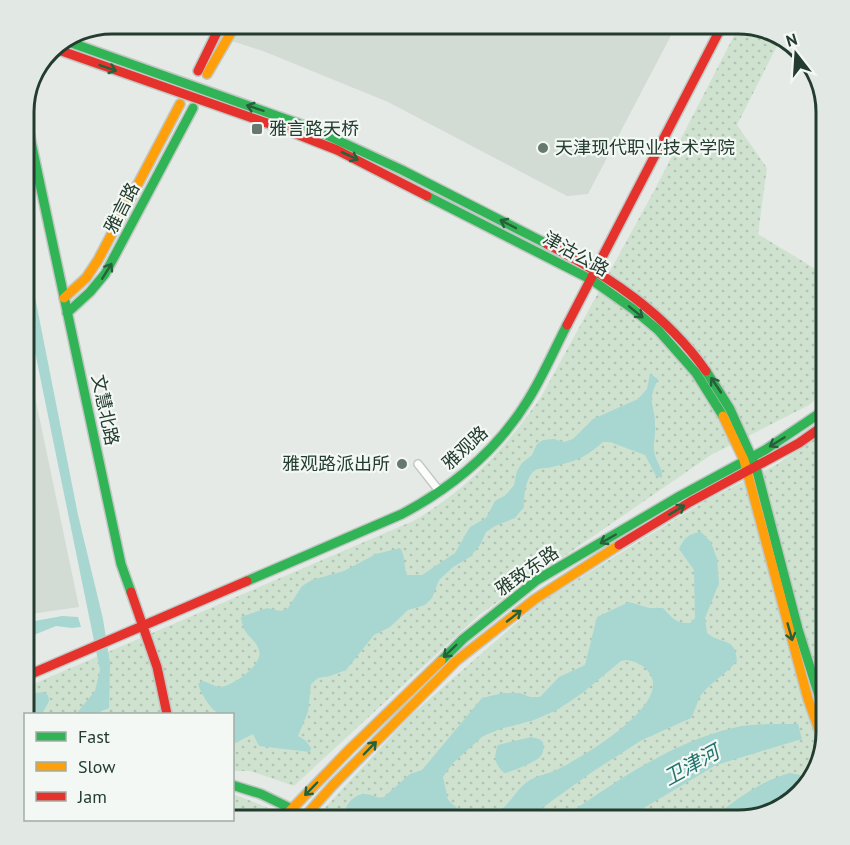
<svg xmlns="http://www.w3.org/2000/svg" width="850" height="845" font-family="'PT Sans','Noto Sans SC',sans-serif">
  <style>
    .built { fill: #d3dbd5 }
    .park { fill: url(#park-dots) }
    .water { fill: #a8d6d1; fill-rule: evenodd }
    .lines { fill: none; stroke-linecap: round; stroke-linejoin: round }
    .street-casing { stroke: #c2c7c3; stroke-width: 10 }
    .fast-casing { stroke: #c1c7c3; stroke-width: 12 }
    .slow-casing { stroke: #c1c7c3; stroke-width: 12 }
    .jam-casing { stroke: #c1c7c3; stroke-width: 12 }
    .street { stroke: #fbfcfb; stroke-width: 7 }
    .fast { stroke: #30b455; stroke-width: 9 }
    .slow { stroke: #ff9f0a; stroke-width: 9 }
    .jam { stroke: #e5322d; stroke-width: 9 }
    .oneway { stroke: #27603a }
    .poi-dot { fill: #67796f; stroke: #f3f8f4; stroke-width: 2 }
    .labels { text-anchor: middle; stroke-width: 4.5; stroke-linejoin: round; paint-order: stroke }
    .poi-label { font-size: 18px; fill: #233c2f; stroke: #f3f8f4; text-anchor: start }
    .street-label { font-size: 18px; fill: #233c2f; stroke: #f3f8f4 }
    .water-label { font-size: 20px; font-style: italic; fill: #21746e; stroke: #f3f8f4 }
    .rim { fill: none; stroke: #233c2f; stroke-width: 3 }
  </style>
  <defs>
    <pattern id="park-dots" width="8" height="8" patternUnits="userSpaceOnUse" patternTransform="scale(1.5)"><rect width="8" height="8" fill="#cfe2d0"/><path d="M2 2h.1M6 6h.1" fill="none" stroke="#b1c3b3" stroke-width="1.8" stroke-linecap="round"/></pattern>
  </defs>
  <rect width="100%" height="100%" fill="#e5eae6"/>
  <path class="built" d="M178,24h499l-89,170 -21,2 -179,-94 -125,-51z
    M24,344l55,263 -55,8z"/>
  <path class="park" d="M740,24l39,18 -42,83 30,43 -9,66 64,39 4,-2v120l-17,14 -98,50 -232,160 -185,171 -44,-15h-17l-1,-57h-206l-1,23 -1,-49 389,-167c53,-30 93,-74 128,-124l114,-208z
    M826,430v303l-7,34 -23,32 -58,22h-412l-5,-9 89,-96 129,-113 166,-102 71,-36z
    M233,794l33,13 20,14 -181,-1h127z"/>
  <path class="water" d="M24,241l54,274 25,104 7,44 -1,45 -15,6h-18l19,-23 5,-21 -76,-372z
    M650,374l8,5c-12,26 -3,23 -3,47 1,10 -3,19 0,29 2,9 8,13 7,23l-6,-2 -11,-21 -35,-13h-7c-18,16 -27,19 -51,25 -6,2 -13,0 -18,4 -8,6 -11,27 -10,36l-9,11 -20,8 -9,6 -6,13 -10,12 -17,10 -14,13 -7,18 -7,7 -17,5 -18,17 -16,8 -28,35 -16,6 -12,2 -7,6 -3,28 -10,24 7,4 6,8 -1,4 -51,-6 -6,-12 -18,9 -2,-2 -1,-27c-4,0 -10,1 -14,-1 -9,-5 -17,-20 -20,-29l4,-3c6,1 13,6 18,6 13,-1 44,-23 39,-37 -4,-13 -16,-13 -18,-33l26,-9 14,3 7,-3 14,-22 10,-6 32,-9 32,-17 24,-6c6,8 3,17 7,27h15l33,-22 15,-26 16,-9 9,-17 11,-6 8,-10 3,-14 5,-8 10,-8 5,-11 6,-4 11,-1 10,3 9,-3 20,-20 45,-20 9,-10z
    M701,532l10,10 6,17 2,24 -14,35 2,15c16,13 28,3 30,28 -11,13 -26,21 -36,34 -4,7 -6,16 -10,23l-49,22 -50,32 -68,49h-180c-2,-12 8,-27 21,-27 7,0 11,5 19,3l26,-23 12,-4 60,-72 21,-5h17l10,4h10l19,-20 26,-12 12,-48 32,-15 20,6h14c9,9 12,16 27,15l5,-5 -1,-48 -15,-21c5,-11 9,-15 22,-17zM627,660c11,2 21,7 25,18 12,32 -75,83 -98,93 -7,3 -15,4 -22,8 -15,7 -21,26 -36,34 -7,4 -19,4 -27,5l-21,-18 -5,-23 10,-14 30,-27 17,-7 34,-9 23,-10 24,-16 40,-33z
    M62,616l16,1 3,10 -9,1 -16,-2 -32,13v-16z
    M43,692l5,3 1,6 -7,13h-16l-2,19v-23l9,-2 -2,-11 4,-4z
    M769,724h29l4,15 -86,26 -94,56h-63c50,-36 113,-79 174,-93 11,-3 24,-3 36,-4z
    M531,737l8,2 4,3c1,5 1,11 -3,15 -3,4 -31,16 -36,16 -9,-9 -11,-15 -6,-28z
    M790,773l10,2 5,11 -9,13 -58,22h-29c25,-20 50,-40 81,-48z"/>
  <g class="lines">
    <g class="street-casing">
      <path id="street" d="M418,464l22,28"/>
    </g>
    <g class="fast-casing">
      <path id="fast" d="M66,41l245,87 91,42 145,74
        M24,109l97,455 10,28
        M427,196l165,84 41,29 25,21 38,43 27,43
        M67,313l23,-21 15,-18 88,-166
        M706,371l24,38 26,58 42,162 28,89
        M247,581l155,-67c51,-27 96,-65 126,-114 15,-24 26,-50 39,-75
        M441,661l22,-22 74,-59 143,-84 85,-46 61,-41
        M232,785l29,9 31,15"/>
    </g>
    <g class="slow-casing">
      <path id="slow" d="M207,74l29,-50
        M64,298l22,-20 12,-18 82,-156
        M723,416l21,44 64,239 16,45
        M297,821l-10,-7 62,-64 92,-89
        M301,821l32,-36 123,-124 79,-62 84,-54"/>
    </g>
    <g class="jam-casing">
      <path id="jam" d="M53,48l228,80 56,22 90,46
        M198,71l23,-47
        M547,244c62,32 119,70 159,127
        M567,325l156,-301
        M619,545l71,-43 109,-59 27,-19
        M131,592l26,75 10,47
        M24,677l223,-96"/>
    </g>
    <use href="#street" class="street"/>
    <use href="#fast" class="fast"/>
    <use href="#slow" class="slow"/>
    <use href="#jam" class="jam"/>
  </g>
  <defs><path id="oneway-shaft" d="M-6 0H5M1.5-3L5.5 0L1.5 3" fill="none" stroke-width="1.6" stroke-linecap="round" stroke-linejoin="round" transform="scale(1.5)"/></defs>
  <g class="oneway">
    <use href="#oneway-shaft" transform="translate(108 68) rotate(19)"/>
    <use href="#oneway-shaft" transform="translate(255 108) rotate(-161)"/>
    <use href="#oneway-shaft" transform="translate(350 156) rotate(25)"/>
    <use href="#oneway-shaft" transform="translate(508 224) rotate(-153)"/>
    <use href="#oneway-shaft" transform="translate(107 271) rotate(-58)"/>
    <use href="#oneway-shaft" transform="translate(636 312) rotate(39)"/>
    <use href="#oneway-shaft" transform="translate(716 385) rotate(-124)"/>
    <use href="#oneway-shaft" transform="translate(777 442) rotate(148)"/>
    <use href="#oneway-shaft" transform="translate(677 510) rotate(-31)"/>
    <use href="#oneway-shaft" transform="translate(608 539) rotate(150)"/>
    <use href="#oneway-shaft" transform="translate(514 616) rotate(-38)"/>
    <use href="#oneway-shaft" transform="translate(790 632) rotate(74)"/>
    <use href="#oneway-shaft" transform="translate(450 651) rotate(136)"/>
    <use href="#oneway-shaft" transform="translate(370 748) rotate(-46)"/>
    <use href="#oneway-shaft" transform="translate(311 789) rotate(134)"/>
  </g>
  <g class="poi-dot">
    <rect x="251" y="123" width="12" height="12" rx="3"/>
    <circle cx="543" cy="148" r="6"/>
    <circle cx="402" cy="464" r="6"/>
  </g>
  <g class="labels">
    <g class="poi-label">
      <text x="269" y="135">雅言路天桥</text>
      <text x="555" y="154">天津现代职业技术学院</text>
      <text x="390" y="470" text-anchor="end">雅观路派出所</text>
    </g>
    <g class="street-label">
      <text transform="translate(122 208) rotate(-63)" y="6">雅言路</text>
      <text transform="translate(576 254) rotate(29)" y="6">津沽公路</text>
      <text transform="translate(105 410) rotate(78)" y="6">文慧北路</text>
      <text transform="translate(465 448) rotate(-43)" y="6">雅观路</text>
      <text transform="translate(527 571) rotate(-35)" y="6">雅致东路</text>
    </g>
    <g class="water-label">
      <text transform="translate(691 765) rotate(-29)" y="7">卫津河</text>
    </g>
  </g>
  <path d="M0 0H850V845H0ZM112 34H738A78 78 0 0 1 816 112V732A78 78 0 0 1 738 810H112A78 78 0 0 1 34 732V112A78 78 0 0 1 112 34Z" fill="#e2e9e4" fill-rule="evenodd"/>
  <path class="rim" d="M112 34H738A78 78 0 0 1 816 112V732A78 78 0 0 1 738 810H112A78 78 0 0 1 34 732V112A78 78 0 0 1 112 34Z"/>
  <rect x="24" y="713" width="210" height="108" fill="#f3f8f4" stroke="#a0ada5" stroke-width="1.5"/>
  <rect x="36" y="732" width="30" height="9" fill="#30b455" stroke="#a0ada5" stroke-width="1.5"/>
  <text x="78" y="743" font-size="18" fill="#233c2f">Fast</text>
  <rect x="36" y="762" width="30" height="9" fill="#ff9f0a" stroke="#a0ada5" stroke-width="1.5"/>
  <text x="78" y="773" font-size="18" fill="#233c2f">Slow</text>
  <rect x="36" y="792" width="30" height="9" fill="#e5322d" stroke="#a0ada5" stroke-width="1.5"/>
  <text x="78" y="803" font-size="18" fill="#233c2f">Jam</text>
  <g transform="translate(796 54) rotate(343)" stroke="#f3f8f4" stroke-width="4.5" paint-order="stroke">
  <path d="M0-4.5L10 22L0 15L-10 22Z" fill="#233c2f"/>
  <text y="-9" font-size="16" font-weight="bold" text-anchor="middle" fill="#233c2f">N</text>
  </g>
</svg>
